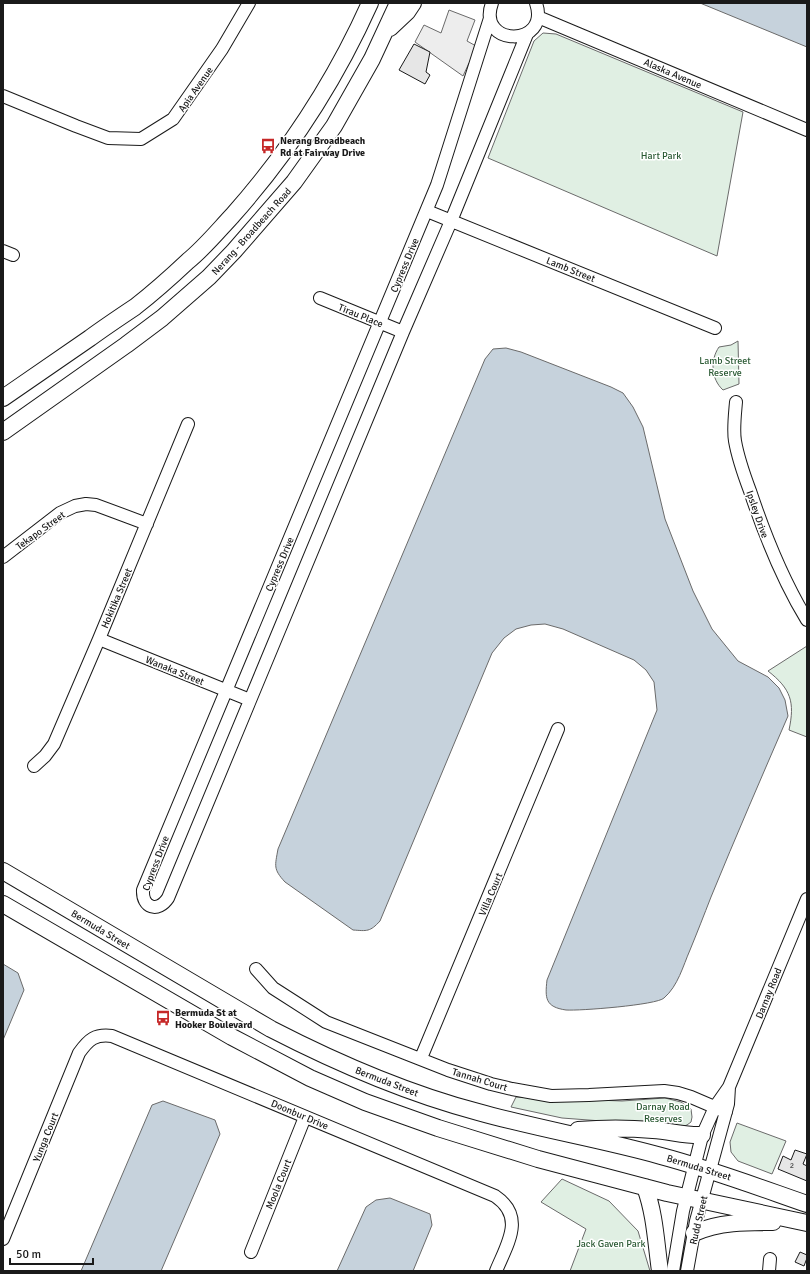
<svg xmlns="http://www.w3.org/2000/svg" width="810" height="1274" font-family="Signika,sans-serif">
  <style>
    .green { fill: #e0efe3; stroke: #6a6a6a }
    .parking { fill: #ededed; stroke: #6a6a6a }
    .water { fill: #c6d2dc; stroke: #6a6a6a }
    .building { fill: #e6e6e6; stroke: #1a1a1a }
    .lines { fill: none; stroke-linecap: round; stroke-linejoin: round }
    .minor-casing { stroke: #1a1a1a; stroke-width: 14 }
    .major-casing { stroke: #1a1a1a; stroke-width: 18 }
    .minor { stroke: #fff; stroke-width: 12 }
    .major { stroke: #fff; stroke-width: 16 }
    .labels { text-anchor: middle; stroke-width: 3; stroke-linejoin: round; paint-order: stroke }
    .number-label { font-size: 8px; fill: #4d4d4d }
    .street-label { font-size: 10px; fill: #1a1a1a; stroke: #fff }
    .poi-label { font-size: 10px; font-weight: bold; fill: #1a1a1a; stroke: #fff; text-anchor: start }
    .park-label { font-size: 10px; fill: #2b5a34; stroke: #fff }
  </style>
  <rect width="100%" height="100%" fill="#fff"/>
  <path class="green" d="M543,33l13,1 187,78 -26,144 -229,-98 46,-117z
    M738,341l1,43 -16,6c-12,-11 -13,-30 -4,-43l12,-2z
    M807,646v91l-18,-7c6,-28 2,-41 -21,-59z
    M516,1097l106,4 43,-3 16,4 10,7 1,8 -1,5 -4,3 -6,2 -119,-9 -51,-11z
    M737,1123l49,18 -14,33 -34,-13 -7,-9 -1,-10z
    M562,1179l47,22 29,30 12,40h-80l16,-42 -45,-27z"/>
  <path class="parking" d="M449,10l26,10 -8,21 9,5 -1,20 -6,-3 -6,13 -48,-34 9,-17 17,8z"/>
  <path class="water" d="M700,3h107v44z
    M506,348l15,4 90,35 12,6 10,14 10,20 22,92 28,72 19,38 26,32 30,16 11,11 6,12 3,16c-26,60 -52,120 -77,181 -7,18 -14,36 -21,53 -7,16 -12,36 -26,48 -7,7 -85,13 -98,12 -21,-3 -21,-12 -19,-30l110,-270 -3,-28 -8,-12 -12,-10 -71,-31 -18,-5 -14,1 -15,4 -12,9 -12,15 -112,268c-10,11 -13,10 -27,9l-68,-48c-12,-13 -10,-16 -7,-33l207,-490 8,-10z
    M3,964l15,9 6,17 -21,50z
    M163,1101l52,19 5,14 -59,137h-80l71,-166z
    M390,1198l40,16 2,11 -19,46h-76l29,-64 10,-7z"/>
  <path class="building" d="M414,44l16,8 -4,20 4,3 -5,9 -26,-14z
    M795,1150l12,4 -4,10 4,2v15l-29,-12 5,-13 8,4z
    M800,1252l7,3v3l-3,8 -9,-4z"/>
  <g class="lines">
    <g class="minor-casing">
      <path id="minor" d="M492,3c-16,44 59,45 44,0
        M538,17l269,113
        M490,18l-53,167 -294,705c-1,18 15,23 25,8l235,-566 48,-111 76,-187
        M3,96l73,30 32,12 33,1 32,-20 49,-70 27,-46
        M427,211l288,117
        M3,251l10,4
        M320,298l83,34
        M736,402c-1,12 -3,28 -1,39 3,17 9,34 15,50 15,45 32,88 57,129
        M3,557l57,-44 15,-7 11,-2 10,1 51,19
        M99,639l151,61
        M34,766l11,-10 9,-12 45,-105 89,-215
        M256,969l17,19 53,34 122,48 43,14 21,5 39,7 38,-1 75,-4 14,2 13,4 35,15
        M421,1058l137,-329
        M3,1239l76,-186c10,-14 16,-19 33,-17l383,160c31,21 12,48 1,75
        M251,1252l54,-135
        M673,1271l10,-60 19,-75 13,-29 14,-20 78,-188
        M687,1271l9,-50 32,-117 1,-17
        M769,1271l1,-12"/>
    </g>
    <g class="major-casing">
      <path id="major" d="M390,28l17,-16 6,-9
        M3,398c29,-20 58,-40 87,-60 15,-11 30,-21 45,-31 18,-14 36,-30 53,-46 16,-13 30,-30 44,-45 57,-64 103,-135 138,-213
        M3,432l123,-87 36,-27 47,-41 25,-26 60,-69 40,-56 38,-67 26,-56
        M3,871l268,158c66,34 135,64 207,83 60,17 122,27 183,44 49,13 97,31 146,48
        M3,904l229,133 78,41 55,24 73,26 100,31 129,34 140,30
        M578,1130c25,-2 50,-2 75,0 17,1 33,6 49,5
        M645,1187c10,27 11,56 15,84
        M694,1233c25,-11 52,-11 79,-11"/>
    </g>
    <use href="#minor" class="minor"/>
    <use href="#major" class="major"/>
  </g>
  <defs>
    <g id="bus-bare" transform="scale(1.2)"><path d="M-5-6H5V4H4V6H2V4H-2V6H-4V4H-5ZM-3.5-4V0h7V-4ZM-3.5 1.2v1.5H-2V1.2ZM2 1.2v1.5H3.5V1.2Z" fill="#c62828" stroke="#fff" stroke-width="2.5" paint-order="stroke"/></g>
  </defs>
  <g fill-rule="evenodd">
    <use href="#bus-bare" x="268" y="146"/>
    <use href="#bus-bare" x="163" y="1018"/>
  </g>
  <g class="labels">
    <g class="number-label">
      <text x="792" y="1168">2</text>
    </g>
    <g class="street-label">
      <text transform="translate(673 73) rotate(23)" y="4">Alaska Avenue</text>
      <text transform="translate(195 89) rotate(-55)" y="4">Apia Avenue</text>
      <text transform="translate(251 231) rotate(-48)" y="4">Nerang - Broadbeach Road</text>
      <text transform="translate(404 265) rotate(-67)" y="4">Cypress Drive</text>
      <text transform="translate(571 269) rotate(22)" y="4">Lamb Street</text>
      <text transform="translate(361 315) rotate(22)" y="4">Tirau Place</text>
      <text transform="translate(758 514) rotate(71)" y="4">Ipsley Drive</text>
      <text transform="translate(40 530) rotate(-36)" y="4">Tekapo Street</text>
      <text transform="translate(279 564) rotate(-67)" y="4">Cypress Drive</text>
      <text transform="translate(116 598) rotate(-67)" y="4">Hokitika Street</text>
      <text transform="translate(175 670) rotate(22)" y="4">Wanaka Street</text>
      <text transform="translate(155 863) rotate(-69)" y="4">Cypress Drive</text>
      <text transform="translate(490 894) rotate(-67)" y="4">Villa Court</text>
      <text transform="translate(101 929) rotate(31)" y="4">Bermuda Street</text>
      <text transform="translate(768 993) rotate(-68)" y="4">Darnay Road</text>
      <text transform="translate(480 1079) rotate(17)" y="4">Tannah Court</text>
      <text transform="translate(387 1081) rotate(21)" y="4">Bermuda Street</text>
      <text transform="translate(300 1114) rotate(23)" y="4">Doonbur Drive</text>
      <text transform="translate(45 1137) rotate(-68)" y="4">Yunga Court</text>
      <text transform="translate(699 1167) rotate(17)" y="4">Bermuda Street</text>
      <text transform="translate(278 1184) rotate(-68)" y="4">Moola Court</text>
      <text transform="translate(698 1220) rotate(-77)" y="4">Rudd Street</text>
    </g>
    <g class="poi-label">
      <text x="280" y="144">Nerang Broadbeach<tspan x="280" dy="12">Rd at Fairway Drive</tspan></text>
      <text x="175" y="1016">Bermuda St at<tspan x="175" dy="12">Hooker Boulevard</tspan></text>
    </g>
    <g class="park-label">
      <text x="661" y="159">Hart Park</text>
      <text x="725" y="364">Lamb Street<tspan x="725" dy="12">Reserve</tspan></text>
      <text x="663" y="1110">Darnay Road<tspan x="663" dy="12">Reserves</tspan></text>
      <text x="611" y="1247">Jack Gaven Park</text>
    </g>
  </g>
  <rect width="810" height="1274" fill="none" stroke="#1a1a1a" stroke-width="8"/>
  <path d="M10 1258v6h83v-6" fill="none" stroke="#1a1a1a" stroke-width="2"/>
  <text x="16" y="1258" font-size="12" fill="#1a1a1a" stroke="#ffffff" stroke-width="3" paint-order="stroke">50 m</text>
</svg>
